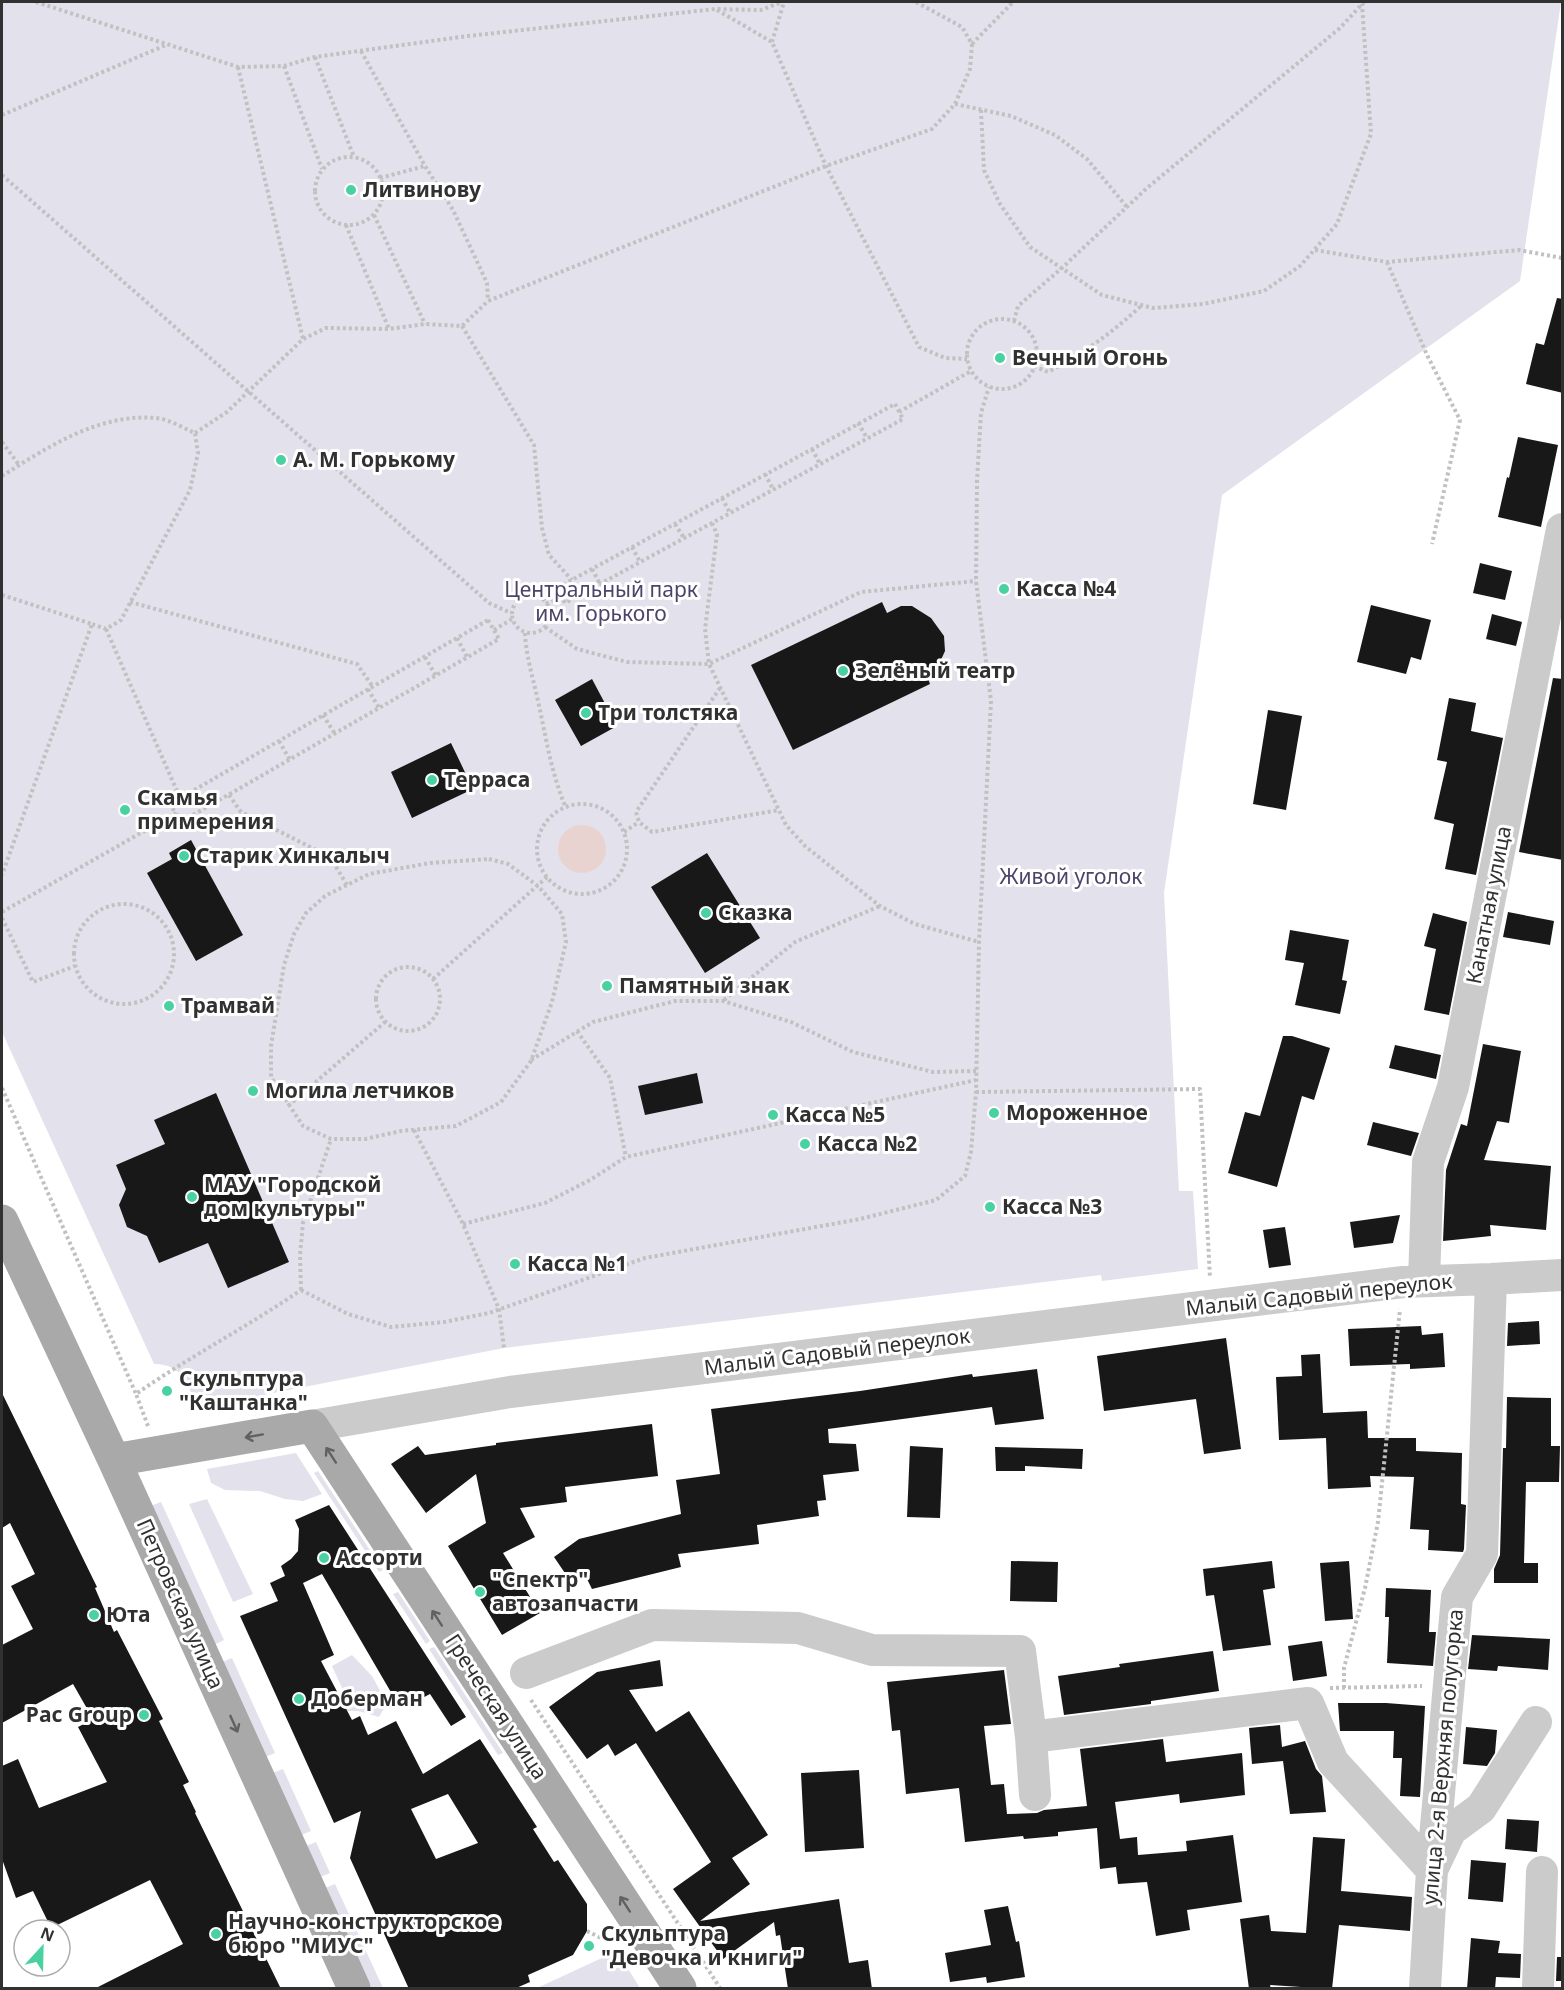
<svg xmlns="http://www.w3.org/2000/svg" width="1564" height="1990" font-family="'Noto Sans',sans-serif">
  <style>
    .green { fill: #e3e1ec }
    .water { fill: #e9d3d0 }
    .building { fill: #181818; fill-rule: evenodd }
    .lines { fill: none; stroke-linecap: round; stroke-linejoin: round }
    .path { stroke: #c1c1c1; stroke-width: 4; stroke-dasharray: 3 3; stroke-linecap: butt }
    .minor { stroke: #cbcbcb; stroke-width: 32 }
    .major { stroke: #a9a9a9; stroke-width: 33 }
    .oneway { stroke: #616161 }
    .poi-dot { fill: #4ad1a2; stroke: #fff; stroke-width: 2 }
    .labels { text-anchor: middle; stroke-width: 6; stroke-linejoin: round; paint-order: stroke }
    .poi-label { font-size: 21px; font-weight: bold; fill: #313131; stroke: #fff; text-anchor: start }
    .park-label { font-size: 21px; fill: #4d4368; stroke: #fff }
    .street-label { font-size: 21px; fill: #313131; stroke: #fff }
  </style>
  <rect width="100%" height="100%" fill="#fff"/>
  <path class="green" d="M2,2h1559l-41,279 -298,214 -58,398 15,298h14l5,78 -96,12 -1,-6 -597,73 -307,60c-9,-23 -14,-44 -43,-44l-152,-332z
    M296,1453l26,41 -19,7 -18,-2 -25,-8 -35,-1 -14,-7 -4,-14z
    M318,1471l65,99 -4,2 -65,-99z
    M207,1499l46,95 -20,8 -44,-98z
    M161,1502l63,138 -12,6 -64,-139z
    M398,1592l32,49 -4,3 -33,-50z
    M434,1647l69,106 -5,2 -69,-106z
    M352,1655l20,21 15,27 -8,14 -21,-6h-19l3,-23 -10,-22z
    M232,1658l43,95 -12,5 -43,-95z
    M283,1769l28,62 -12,5 -29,-62z
    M316,1842l14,31 -12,5 -14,-31z
    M335,1884l48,104h-14l-46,-99z
    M617,1951l23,37h-103z"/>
  <path class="water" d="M558 849a24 24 0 1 1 48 0a24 24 0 1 1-48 0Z"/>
  <path class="building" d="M1557,298l6,1v94l-37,-9 10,-41 8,2z
    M1518,437l40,8 -17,82 -43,-10 9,-40 2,1z
    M1480,563l32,8 -7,29 -32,-7z
    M882,602l5,11 14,-7h11l19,12 13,18 1,15 -5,11 -13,14 3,8 -137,66 -42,-85z
    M1371,605l60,15 -10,40 -10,-3 -5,17 -49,-12z
    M1492,614l30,8 -6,24 -30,-7z
    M1553,678l10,1v181l-44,-8z
    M592,679l25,47 -36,20 -26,-46z
    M1449,698l27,5 -5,28 32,7 -27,137 -31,-6 9,-45 -20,-5 13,-57 -10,-2z
    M1268,710l34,6 -16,94 -33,-6z
    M451,743l22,46 -61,29 -21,-46z
    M191,840l52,95 -47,26 -49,-88 25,-14 -3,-6z
    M707,853l53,85 -55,35 -54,-86z
    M1508,912l46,9 -4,24 -47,-8z
    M1433,913l34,9 -18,93 -25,-5 12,-61 -12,-3z
    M1290,930l59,10 -7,40 5,1 -7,33 -45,-9 9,-42 -19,-3z
    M1283,1036h9l38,12 -16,52 -12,-4 -25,91 -49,-14 17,-61 15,4z
    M1483,1044l38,7 -12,72 -12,-2 -13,39 67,6 -5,64 -56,-5 1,11 -48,5 3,-71 15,-46 6,2z
    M1395,1045l46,10 -5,24 -47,-11z
    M697,1073l6,30 -58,12 -7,-29z
    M216,1093l73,169 -61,26 -20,-45 -49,20 -12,-27 -20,-9 -8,-22 7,-16 -10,-24 49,-21 -11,-24z
    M1373,1122l46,11 -8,23 -44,-11z
    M1400,1215l-7,28 -39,5 -4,-26z
    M1285,1227l6,38 -22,3 -6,-38z
    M1539,1321l1,23 -33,2 1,-23z
    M1421,1326l1,9 21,-2 2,34 -35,2v-5l-60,2 -2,-37z
    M1226,1338l15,111 -37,5 -8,-55 -92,12 -7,-55z
    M1320,1354l3,59 44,-2 1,27h48v13l46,2 -1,51 5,1 -2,44 -1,3 -35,-2 1,-20 -19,-1 4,-52 -44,-1 1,11 -43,2 -2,-51 -47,2 -3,-63 26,-1 -1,-21z
    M1037,1369l7,50 -49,6 -3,-18 -164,22 1,14 27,1 3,27 -36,4 3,25 -9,1 2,15 -62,9 2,19 -81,10 3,13 -89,22 -9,-18 -14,8 -15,-22 25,-18 102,-25 -5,-34 44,-6 -9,-65 149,-18 112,-17 1,3z
    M2,1393l95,194 -2,1 19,44 3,-2 46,89 -4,2 30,61 -6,3 13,27 -1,1 86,176h-187l89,-45 -33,-64 -99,48 -18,-37 -17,7 -14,-39v-93l16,-7 21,49 68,-26 -29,-55 15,-8 -20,-35 -71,39v-78l31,-16 -22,-43 24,-12 -25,-51 -8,5z
    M1507,1397l44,1v48h9l-1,36h-33l-2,81h14v20h-44v-14l6,-14 3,-107h3z
    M652,1424l6,52 -93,11 2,15 -47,6 15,29 -32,16 37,60 -38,22 -54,-89 38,-23 -10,-49 -50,39 -35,-49 27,-18 7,9 71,-10v-2z
    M910,1446l33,2 -3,70 -33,-1z
    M995,1447l88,2 -1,20 -57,-3v5h-29z
    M329,1505l137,212 -15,9 -21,-32 -23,12h-8l-77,-132 -19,9 31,72 -13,6 31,59 8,-4 8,19 28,-14 27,53 57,-35 57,88 -4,2 21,33 4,-2 29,44v27l-14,24 -45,20 2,7 -16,7h-105l-59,-131 11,-47 -27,12 -94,-207 38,-15 -8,-18 15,-7 -4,-10 10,-7 7,-8 1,-22 -4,-9zM448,1794l30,49 -42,16 -25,-50z
    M1011,1561l47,1 -1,40 -47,-1z
    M1272,1561l3,27 -12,2 8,55 -48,6 -9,-56 -8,1 -3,-27z
    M1349,1561l4,58 -28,2 -5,-58z
    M1386,1588l45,2 -2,42h7l-3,34 -46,-3 2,-46h-4z
    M1472,1635l78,4 -2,31 -50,-4 -1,5 -29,-2z
    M1322,1641l5,35 -34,5 -5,-35z
    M1213,1651l6,40 -68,10v3l-87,11 -6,-39 62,-9 -1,-3z
    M660,1660l3,26 -34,4 27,42 33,-21 79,124 -36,23 18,26 -50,37 139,-22 10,64 19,-3 4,29h-84l-8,-54 -4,1 -2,-14 -51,37 -50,-70 38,-27 -75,-119 -21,13 -7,-12 -21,15 -38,-52 48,-35z
    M1004,1670l7,54 -27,2 7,59 13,-1 3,30 30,-1 7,-3 43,-4 -7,-57 83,-10 3,23 76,-9 3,42 -65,8 -1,-9 -64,8 5,37 17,-2 1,18 49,-4 -1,-10 47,-6 9,67 -55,8 3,20 -34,6 -9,-54 -29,2 -2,-17 -16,2 -3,-41 -39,4v4l-34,3 -1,-3 -58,6 -6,-54 -53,6 -6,-64 -8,1 -5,-49z
    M1338,1703h48l39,3 -5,91 -20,-1 2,-38h-9l1,-27h-54z
    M1280,1725l2,22 23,-6 11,28 6,7 4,36 -36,2 -7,-53 -31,3 -3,-36z
    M1466,1727l31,3 -2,23 -8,13 -24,-2z
    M859,1770l5,78 -59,4 -4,-79z
    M1507,1819l32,2 -2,31 -32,-3z
    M1313,1837l32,2 -4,52 71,6 -2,34 -71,-6 -7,64 -62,-4 1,4h-22l-9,-70 29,-4 2,16 35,2z
    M1471,1860l35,3 -3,39 -35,-3z
    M1008,1906l8,36 3,-1 6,36 -38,6 -1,-6 -36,5 -5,-29 46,-8 -7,-35z
    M1471,1938l29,3 -2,12 23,1 -1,24 -24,-1 -1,12h-28z
    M1557,1957h6v24h-7z"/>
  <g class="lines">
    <path class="path" d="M36,2l202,65 46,-1 31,-9 153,-21 247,-27 46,1 21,-8
      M717,10l55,32 54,124 93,181 26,11 22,1
      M772,42l12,-40
      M972,44l41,-42
      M361,51l64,115 28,44 34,73 1,18
      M315,57l39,100
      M284,66l38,103
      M238,67l65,272
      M955,104l56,12 44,19 32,24 40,48
      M981,110l3,60 16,34 30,43 72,48 51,13 50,-4 61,-13 36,-25 37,-42 34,-90 -9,-130
      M2,115l164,-70
      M315 191a34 34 0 1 1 68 0a34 34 0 1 1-68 0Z
      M2,175l487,428 22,10
      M380,178l45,-12
      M374,215l51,109
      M346,225l43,104
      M1315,250l72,12 132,-12 43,8
      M1387,262l40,93 33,65 -28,124
      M967 354a35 35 0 1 1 70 0a35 35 0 1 1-70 0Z
      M1014,321l4,-15 45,-39 84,-79 193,-160 24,-26
      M462,326l72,119 8,83 7,27 23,25
      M1034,366l14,6c35,-18 65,-40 94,-67
      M895,404l8,15 -338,184 -8,-15z
      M899,412l72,-41
      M858,423l9,15
      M195,433l32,-21 76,-73 23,-11 63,1 36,-5 37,2 26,-25 338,-135 106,-37 23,-25 15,-35 2,-25 -10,-17 -46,-25
      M2,442l17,23
      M812,449l8,15
      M765,474l8,15
      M2,476c46,-29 97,-63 154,-58 13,1 27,10 39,15l3,20 -8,37 -69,130 -15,9 -14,-5
      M722,498l8,15
      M712,523l5,11 -12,95 4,35 77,161 19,21 75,60 35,18 64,18
      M675,524l9,14
      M632,547l8,15
      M592,569l8,15
      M512 614a19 19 0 1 1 38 0a19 19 0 1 1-38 0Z
      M2,595l90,29 -90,251
      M130,602l227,62 16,23
      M546,604l14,-8
      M488,620l11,19 -318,183 -11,-18z
      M545,627l32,22 50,13 82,2 152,-72 115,-11
      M106,629l74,169
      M494,630l18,-11
      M525,633c1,23 8,45 13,68 8,36 13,72 28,107
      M457,638l10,19
      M425,657l11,19
      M720,688l-84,124 3,10 13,10 127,-22
      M368,689l11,19
      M323,715l12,19
      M279,741l11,19
      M229,795l12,17 89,45 17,28
      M537 849a45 45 0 1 1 90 0a45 45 0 1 1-90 0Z
      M624,832l15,-10
      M489,859l19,5 14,10 17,13 23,27 4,28 -14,60 -21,59 -30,41 -45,24 -55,5 -36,8h-34l-28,-13 -32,-49v-31l13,-81 10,-31 12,-21 19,-17 44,-22 61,-11z
      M74 954a50 50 0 1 1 100 0a50 50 0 1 1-100 0Z
      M2,912l174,-99
      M2,918l31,64 42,-16
      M376 999a32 32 0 1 1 64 0a32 32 0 1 1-64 0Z
      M433,979l114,-102
      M724,1000l71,-58 85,-36
      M577,1031l33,47 16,79
      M531,1060l62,-38 82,-21h48l68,21 62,30 80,20 44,-1
      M2,1088l134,306
      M976,1092l224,-3 10,189
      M288,1106l97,-84
      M414,1130l49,94 36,85 5,39
      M463,1224l82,-21 45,-23 36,-23 350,-77
      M301,1290l47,24 43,13 53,-5 45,-9 156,-55 215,-39 76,-19 29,-24 6,-24 5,-60 3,-150 12,-241 -15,-120 1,-100 4,-68 8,-26
      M301,1290l-1,-35 3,-32 28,-84
      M148,1426l-12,-32c53,-37 111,-67 165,-104
      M1330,1688l92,-2
      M1344,1688v-20l21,-80 13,-66 22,-213
      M531,1700l150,228
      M679,1929l2,-1 39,60
      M587,1931l14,7"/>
    <path class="minor" d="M1424,1281l4,-119 25,-75 109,-558
      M312,1426l198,-34 893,-110 88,-3 71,-4
      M526,1673l126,-48 146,3 74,22 148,1 11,86 4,58
      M1031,1737l277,-34 25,59 99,108 19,-40 30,-22 55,-86
      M1425,1988l7,-118 25,-273 25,-43 9,-275
      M1538,1988l4,-116"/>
    <path class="major" d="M2,1221l112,239 240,528
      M114,1460l198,-34 368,562"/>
  </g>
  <defs><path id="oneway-shaft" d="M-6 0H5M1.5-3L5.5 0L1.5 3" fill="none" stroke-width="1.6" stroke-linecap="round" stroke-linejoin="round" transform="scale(1.5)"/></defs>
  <g class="oneway">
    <use href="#oneway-shaft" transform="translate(254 1436) rotate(170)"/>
    <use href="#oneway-shaft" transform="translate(331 1455) rotate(-123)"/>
    <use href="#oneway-shaft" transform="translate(437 1618) rotate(-123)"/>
    <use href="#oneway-shaft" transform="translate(234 1724) rotate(66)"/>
    <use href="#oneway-shaft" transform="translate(625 1904) rotate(-123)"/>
  </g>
  <g class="poi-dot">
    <circle cx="351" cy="190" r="6"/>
    <circle cx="1000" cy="358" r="6"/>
    <circle cx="281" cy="460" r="6"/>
    <circle cx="1004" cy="589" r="6"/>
    <circle cx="843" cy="671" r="6"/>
    <circle cx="586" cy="713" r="6"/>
    <circle cx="432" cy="780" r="6"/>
    <circle cx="125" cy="810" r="6"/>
    <circle cx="184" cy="856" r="6"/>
    <circle cx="706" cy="913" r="6"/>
    <circle cx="607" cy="986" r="6"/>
    <circle cx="169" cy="1006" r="6"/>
    <circle cx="253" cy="1091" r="6"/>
    <circle cx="994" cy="1113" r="6"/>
    <circle cx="773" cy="1115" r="6"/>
    <circle cx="805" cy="1144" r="6"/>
    <circle cx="192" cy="1197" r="6"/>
    <circle cx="990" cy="1207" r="6"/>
    <circle cx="515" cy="1264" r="6"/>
    <circle cx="167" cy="1391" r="6"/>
    <circle cx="324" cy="1558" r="6"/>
    <circle cx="480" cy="1592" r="6"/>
    <circle cx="94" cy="1615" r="6"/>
    <circle cx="299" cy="1699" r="6"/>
    <circle cx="144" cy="1715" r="6"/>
    <circle cx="216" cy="1934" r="6"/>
    <circle cx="589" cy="1946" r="6"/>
  </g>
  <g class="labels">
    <g class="poi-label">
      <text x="363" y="197">Литвинову</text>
      <text x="1012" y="365">Вечный Огонь</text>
      <text x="293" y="467">А. М. Горькому</text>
      <text x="1016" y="596">Касса №4</text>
      <text x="855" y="678">Зелёный театр</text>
      <text x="598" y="720">Три толстяка</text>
      <text x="444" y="787">Терраса</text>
      <text x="137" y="805">Скамья<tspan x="137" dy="24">примерения</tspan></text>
      <text x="196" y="863">Старик Хинкалыч</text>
      <text x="718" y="920">Сказка</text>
      <text x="619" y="993">Памятный знак</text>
      <text x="181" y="1013">Трамвай</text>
      <text x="265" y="1098">Могила летчиков</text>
      <text x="1006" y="1120">Мороженное</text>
      <text x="785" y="1122">Касса №5</text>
      <text x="817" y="1151">Касса №2</text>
      <text x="204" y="1192">МАУ "Городской<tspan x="204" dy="24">дом культуры"</tspan></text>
      <text x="1002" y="1214">Касса №3</text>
      <text x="527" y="1271">Касса №1</text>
      <text x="179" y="1386">Скульптура<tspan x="179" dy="24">"Каштанка"</tspan></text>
      <text x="336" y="1565">Ассорти</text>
      <text x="492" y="1587">"Спектр"<tspan x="492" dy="24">автозапчасти</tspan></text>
      <text x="106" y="1622">Юта</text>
      <text x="311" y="1706">Доберман</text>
      <text x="132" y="1722" text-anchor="end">Pac Group</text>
      <text x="228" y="1929">Научно-конструкторское<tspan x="228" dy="24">бюро "МИУС"</tspan></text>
      <text x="601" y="1941">Скульптура<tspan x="601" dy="24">"Девочка и книги"</tspan></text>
    </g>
    <g class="park-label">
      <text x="601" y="597">Центральный парк<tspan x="601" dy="24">им. Горького</tspan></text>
      <text x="1071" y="884">Живой уголок</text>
    </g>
    <g class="street-label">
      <text transform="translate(1489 905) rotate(-79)" y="7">Канатная улица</text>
      <text transform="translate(1319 1295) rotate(-6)" y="7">Малый Садовый переулок</text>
      <text transform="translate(837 1352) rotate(-7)" y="7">Малый Садовый переулок</text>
      <text transform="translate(180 1604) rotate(66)" y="7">Петровская улица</text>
      <text transform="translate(496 1707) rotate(57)" y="7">Греческая улица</text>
      <text transform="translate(1443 1757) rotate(-85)" y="7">улица 2-я Верхняя полугорка</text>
    </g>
  </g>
  <rect width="1564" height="1990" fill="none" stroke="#313131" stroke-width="6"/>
  <g transform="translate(42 1948) rotate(22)"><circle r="28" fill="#ffffff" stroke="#adadad" stroke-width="1.5"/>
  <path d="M0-4.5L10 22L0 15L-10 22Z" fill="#4ad1a2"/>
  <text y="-9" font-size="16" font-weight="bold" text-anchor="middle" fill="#313131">N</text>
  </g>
</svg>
